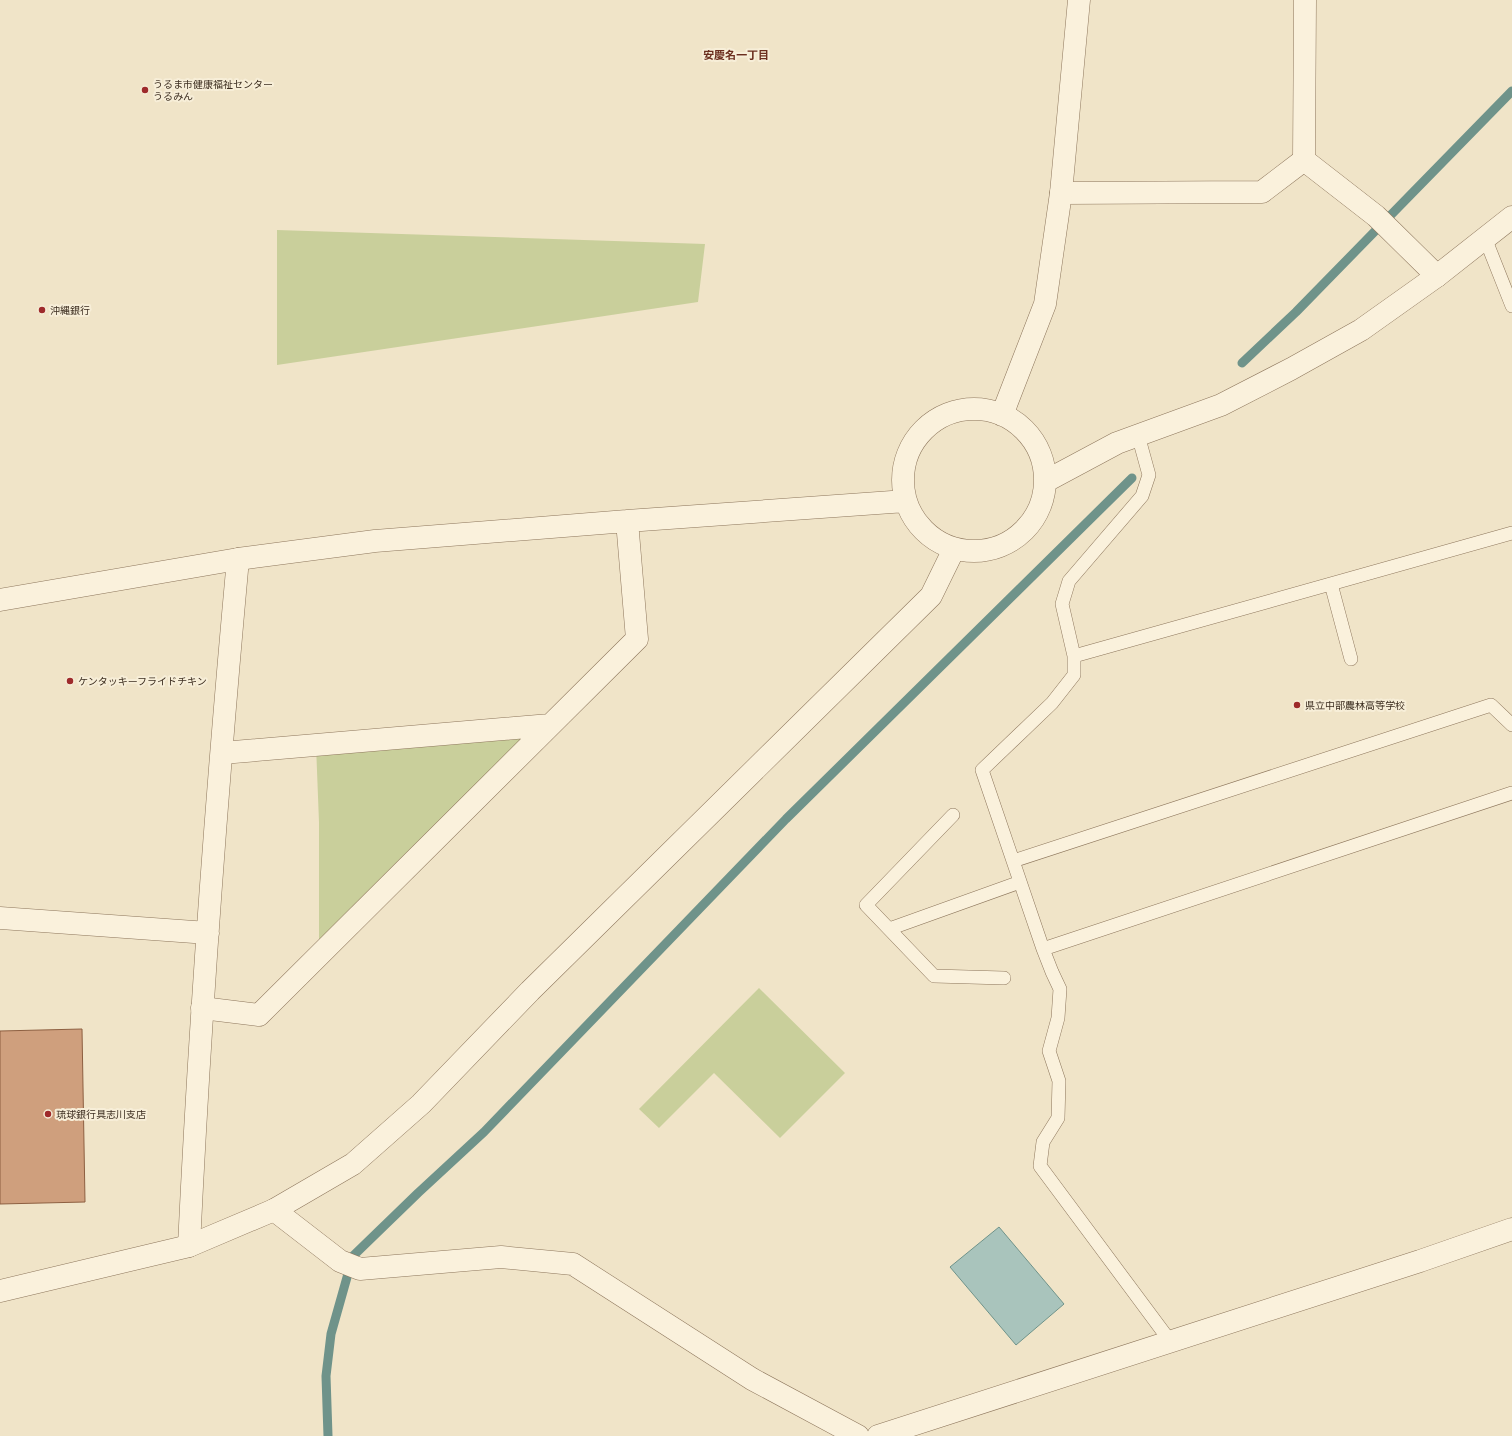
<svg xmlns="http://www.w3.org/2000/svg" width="1512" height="1436" font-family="Bitter,'Noto Sans JP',serif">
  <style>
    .green { fill: #c9cf9b }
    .water { fill: #a9c4bc; stroke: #6f938a }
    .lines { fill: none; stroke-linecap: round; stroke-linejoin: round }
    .stream { stroke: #6f938a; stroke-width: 9 }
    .building { fill: #cf9f7d; stroke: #8d5f41 }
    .service-casing { stroke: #8d765c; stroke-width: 14 }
    .minor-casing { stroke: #8d765c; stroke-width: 23 }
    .tertiary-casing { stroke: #8d765c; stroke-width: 23 }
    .service { stroke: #faf1dc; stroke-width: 13 }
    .minor { stroke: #faf1dc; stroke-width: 22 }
    .tertiary { stroke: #faf1dc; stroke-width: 22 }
    .poi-dot { fill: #9e2a2b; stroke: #f7eed8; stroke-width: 1.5 }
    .labels { text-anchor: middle; stroke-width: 4; stroke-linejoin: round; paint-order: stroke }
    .poi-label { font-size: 10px; fill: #3d2e20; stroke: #f7eed8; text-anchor: start }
    .neighbourhood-label { font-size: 11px; font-weight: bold; fill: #6b2e1e; stroke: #f7eed8 }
  </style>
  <rect width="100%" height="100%" fill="#f0e4c8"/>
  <path class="green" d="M277,230l428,14 -7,58 -421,63z
    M550,725l-231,230v-133l-3,-77z
    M759,988l86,85 -65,65 -66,-65 -55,55 -20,-19z"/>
  <path class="water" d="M999,1227l65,77 -48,41 -66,-78z"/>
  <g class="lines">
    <path class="stream" d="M1242,363l54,-51 216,-221
      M328,1436l-2,-60 5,-42 22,-78 65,-63 66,-61 302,-313 346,-341"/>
  </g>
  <path class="building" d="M82,1029l3,173 -85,2v-173z"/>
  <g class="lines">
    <g class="service-casing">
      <path id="service" d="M1485,238l27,68
        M1331,584l20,75
        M1074,656l-12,-52 7,-23 73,-85 7,-21 -11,-40
        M953,815l-87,90 68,71 70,2
        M1013,861l478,-156 21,20
        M889,929l131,-47
        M1043,949l469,-156
        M1170,1341l-130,-175 3,-24 15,-24 1,-37 -10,-30 9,-33 2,-29 -8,-17 -9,-23 -61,-179 70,-67 22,-28v-19l438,-123"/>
    </g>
    <g class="minor-casing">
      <path id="minor" d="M1305,0l-1,160 72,56 61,60
        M1061,193l201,-1 42,-32
        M0,918l208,15
        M274,1210l66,51 20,8 141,-12 72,7 179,115 106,57
        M189,1246c11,-229 28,-458 49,-687
        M878,1436l542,-175 92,-32"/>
    </g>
    <g class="tertiary-casing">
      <path id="tertiary" d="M903 480a71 71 0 1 1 142 0a71 71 0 1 1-142 0Z
        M1002,415l43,-111 16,-111 18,-193
        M1046,481l71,-38 104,-38 70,-36 70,-39 76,-54 75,-59
        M0,600l238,-41 137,-18 252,-20 279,-20
        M222,753l328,-28
        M202,1008l57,7 378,-376 -10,-118
        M0,1291l189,-45 85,-36 79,-46 68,-60 109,-113 401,-395 23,-47"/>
    </g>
    <use href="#service" class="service"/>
    <use href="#minor" class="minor"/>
    <use href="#tertiary" class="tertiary"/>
  </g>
  <g class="poi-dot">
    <circle cx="145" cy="90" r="4"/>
    <circle cx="42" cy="310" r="4"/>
    <circle cx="70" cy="681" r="4"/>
    <circle cx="1297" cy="705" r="4"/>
    <circle cx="48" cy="1114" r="4"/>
  </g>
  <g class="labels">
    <g class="poi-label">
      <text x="153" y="88">うるま市健康福祉センター<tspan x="153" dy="12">うるみん</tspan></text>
      <text x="50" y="314">沖縄銀行</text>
      <text x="78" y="685">ケンタッキーフライドチキン</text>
      <text x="1305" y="709">県立中部農林高等学校</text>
      <text x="56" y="1118">琉球銀行具志川支店</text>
    </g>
    <g class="neighbourhood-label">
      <text x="736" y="59">安慶名一丁目</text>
    </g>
  </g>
</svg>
